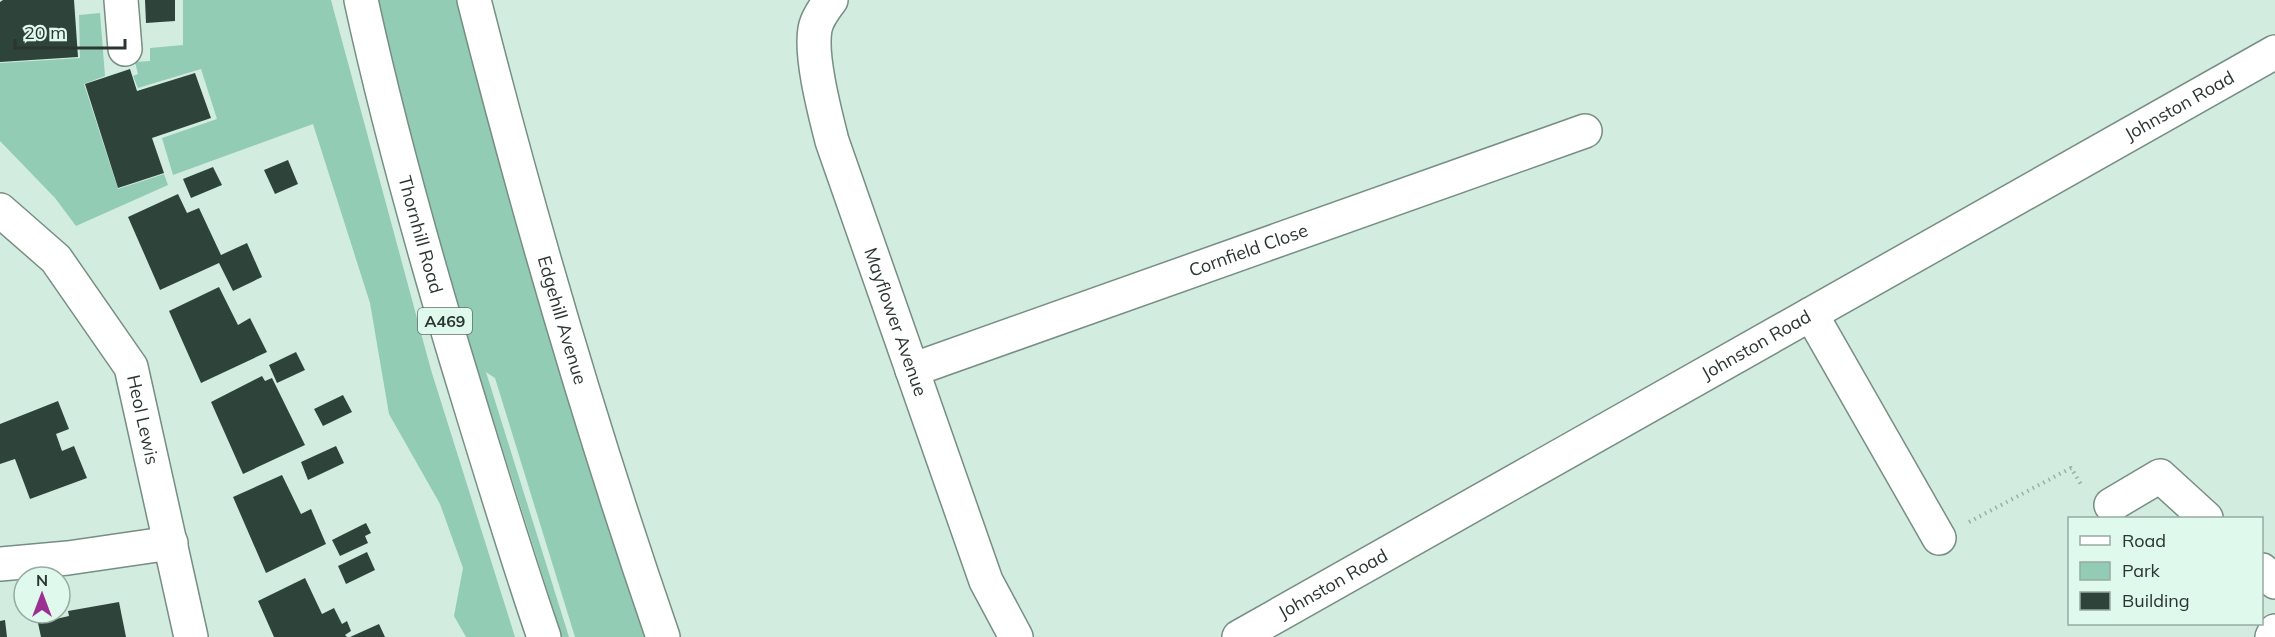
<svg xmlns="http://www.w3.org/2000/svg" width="2275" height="637" font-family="Mulish,sans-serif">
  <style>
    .green { fill: #92ccb4 }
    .building { fill: #2e443b }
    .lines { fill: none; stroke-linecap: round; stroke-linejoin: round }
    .minor-casing { stroke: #768e83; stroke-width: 36 }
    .major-casing { stroke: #768e83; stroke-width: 36 }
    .path { stroke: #9aafa5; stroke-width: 4; stroke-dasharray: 1.5 4.5; stroke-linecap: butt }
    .minor { stroke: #fff; stroke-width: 33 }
    .major { stroke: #fff; stroke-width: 33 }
    .labels { text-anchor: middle; stroke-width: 6; stroke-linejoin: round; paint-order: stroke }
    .shield { fill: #dff9ed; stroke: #617069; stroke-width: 1.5 }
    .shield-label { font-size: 16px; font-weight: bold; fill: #2b3531 }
    .street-label { font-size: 18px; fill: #2b3531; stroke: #dff9ed }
  </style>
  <rect width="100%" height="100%" fill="#d2ece0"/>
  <path class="green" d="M183,0h148l100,370 84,267h-49l-12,-21 9,-48 -23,-64 -51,-90 -19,-111 -57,-179 -140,51 -11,-37 55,-19 -16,-50 -63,19 -5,-12 5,-2 -3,-12 15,-1v-13l33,-3z
    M373,0h86l190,637h-74l-80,-259 -9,-6 83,265h-7l-86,-272 -9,-6 1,-20 -51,-173z
    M100,13l5,63 -21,8 34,105 46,-15 4,11 -92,41 -21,-28 -55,-57v-78l80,-5 -1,-43z"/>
  <path class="building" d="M3,0h71l4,57 -78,5v-60z
    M145,0h30v21l-29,2z
    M130,69l7,22 58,-18 16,45 -59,20 12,35 -46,15 -33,-104z
    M288,160l10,24 -23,10 -11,-24z
    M213,167l9,18 -31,13 -8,-19z
    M178,194l9,19 12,-5 22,47 26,-12 15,34 -29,14 -14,-28 -59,27 -32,-73z
    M219,287l19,38 12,-7 17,34 -66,31 -32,-72z
    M296,352l9,18 -28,13 -8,-18z
    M262,376l3,5 7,-3 33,67 -62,29 -32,-72z
    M343,395l9,17 -29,14 -9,-17z
    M58,401l11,28 -13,5 6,17 12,-5 13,32 -57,21 -15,-40 -15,5v-40z
    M336,446l8,17 -36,17 -7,-18z
    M282,475l19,39 10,-5 15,35 -60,29 -33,-76z
    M366,523l5,10 -6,3 3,7 -28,13 -8,-16z
    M367,552l8,18 -29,14 -8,-18z
    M305,578l17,36 12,-6 8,16 5,-3 4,10 -6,4 2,2h-73l-16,-36z
    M119,602l7,35h-85l-3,-14 31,-7 -1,-5z
    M5,620l2,17h-7v-16z
    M379,624l6,13h-35z"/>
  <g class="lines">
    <g class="minor-casing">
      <g id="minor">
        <path d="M121,0l4,49"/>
        <path id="s1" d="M474,0c55,216 116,426 189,637"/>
        <path id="s2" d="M831,0c-6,8 -14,18 -16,29 -5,28 10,84 17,112l154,440 30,56"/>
        <path id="s3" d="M0,210l56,49 75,108 60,270"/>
        <path d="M1811,314l128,224"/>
        <path id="s4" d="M912,370l673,-239"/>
        <path d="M2111,505l49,-29 46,42"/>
        <path d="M0,564l68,-6 103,-15"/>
        <path d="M2262,570l13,12"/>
        <path id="s5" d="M1239,637l1036,-585"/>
        <path d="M2272,637l3,-6"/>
      </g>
    </g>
    <g class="major-casing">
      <g id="major">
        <path id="s6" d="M361,0c26,120 59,238 94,355 29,95 57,189 89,282"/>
      </g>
    </g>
    <path class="path" d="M1969,522l102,-54 11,18"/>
    <use href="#minor" class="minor"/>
    <use href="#major" class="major"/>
  </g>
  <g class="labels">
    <rect class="shield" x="418" y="308" width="54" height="26" rx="4.5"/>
    <g class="shield-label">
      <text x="445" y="327">A469</text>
    </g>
    <g class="street-label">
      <text dy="6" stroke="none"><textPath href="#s5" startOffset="1080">Johnston Road</textPath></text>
      <text dy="6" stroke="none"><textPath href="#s6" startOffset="242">Thornhill Road</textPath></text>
      <text dy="6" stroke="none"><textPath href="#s4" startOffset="357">Cornfield Close</textPath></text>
      <text dy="6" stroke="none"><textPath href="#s1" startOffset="332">Edgehill Avenue</textPath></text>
      <text dy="6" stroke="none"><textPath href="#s2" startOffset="339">Mayflower Avenue</textPath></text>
      <text dy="6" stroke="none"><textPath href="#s5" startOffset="594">Johnston Road</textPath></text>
      <text dy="6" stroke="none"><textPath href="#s3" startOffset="260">Heol Lewis</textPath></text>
      <text dy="6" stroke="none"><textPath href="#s5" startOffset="108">Johnston Road</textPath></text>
    </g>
  </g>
  <rect x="2068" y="517" width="195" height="108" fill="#dff9ed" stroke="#97aba2" stroke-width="1.5"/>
  <rect x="2080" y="536" width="30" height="9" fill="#ffffff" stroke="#97aba2" stroke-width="1.5"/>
  <text x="2122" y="547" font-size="18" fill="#2b3531">Road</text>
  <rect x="2080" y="562" width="30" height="18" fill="#92ccb4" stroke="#97aba2" stroke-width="1.5"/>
  <text x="2122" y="577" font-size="18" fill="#2b3531">Park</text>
  <rect x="2080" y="592" width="30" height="18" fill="#2e443b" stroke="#97aba2" stroke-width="1.5"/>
  <text x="2122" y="607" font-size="18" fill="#2b3531">Building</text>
  <g transform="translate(42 595)"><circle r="28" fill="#dff9ed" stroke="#97aba2" stroke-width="1.5"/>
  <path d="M0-4.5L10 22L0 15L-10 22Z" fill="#9a3091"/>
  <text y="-9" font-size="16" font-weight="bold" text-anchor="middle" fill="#2b3531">N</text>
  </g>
  <path d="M15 39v9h110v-9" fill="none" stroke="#2b3531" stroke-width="3"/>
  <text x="24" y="39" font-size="18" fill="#2b3531" stroke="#dff9ed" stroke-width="4.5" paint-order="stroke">20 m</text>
</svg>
